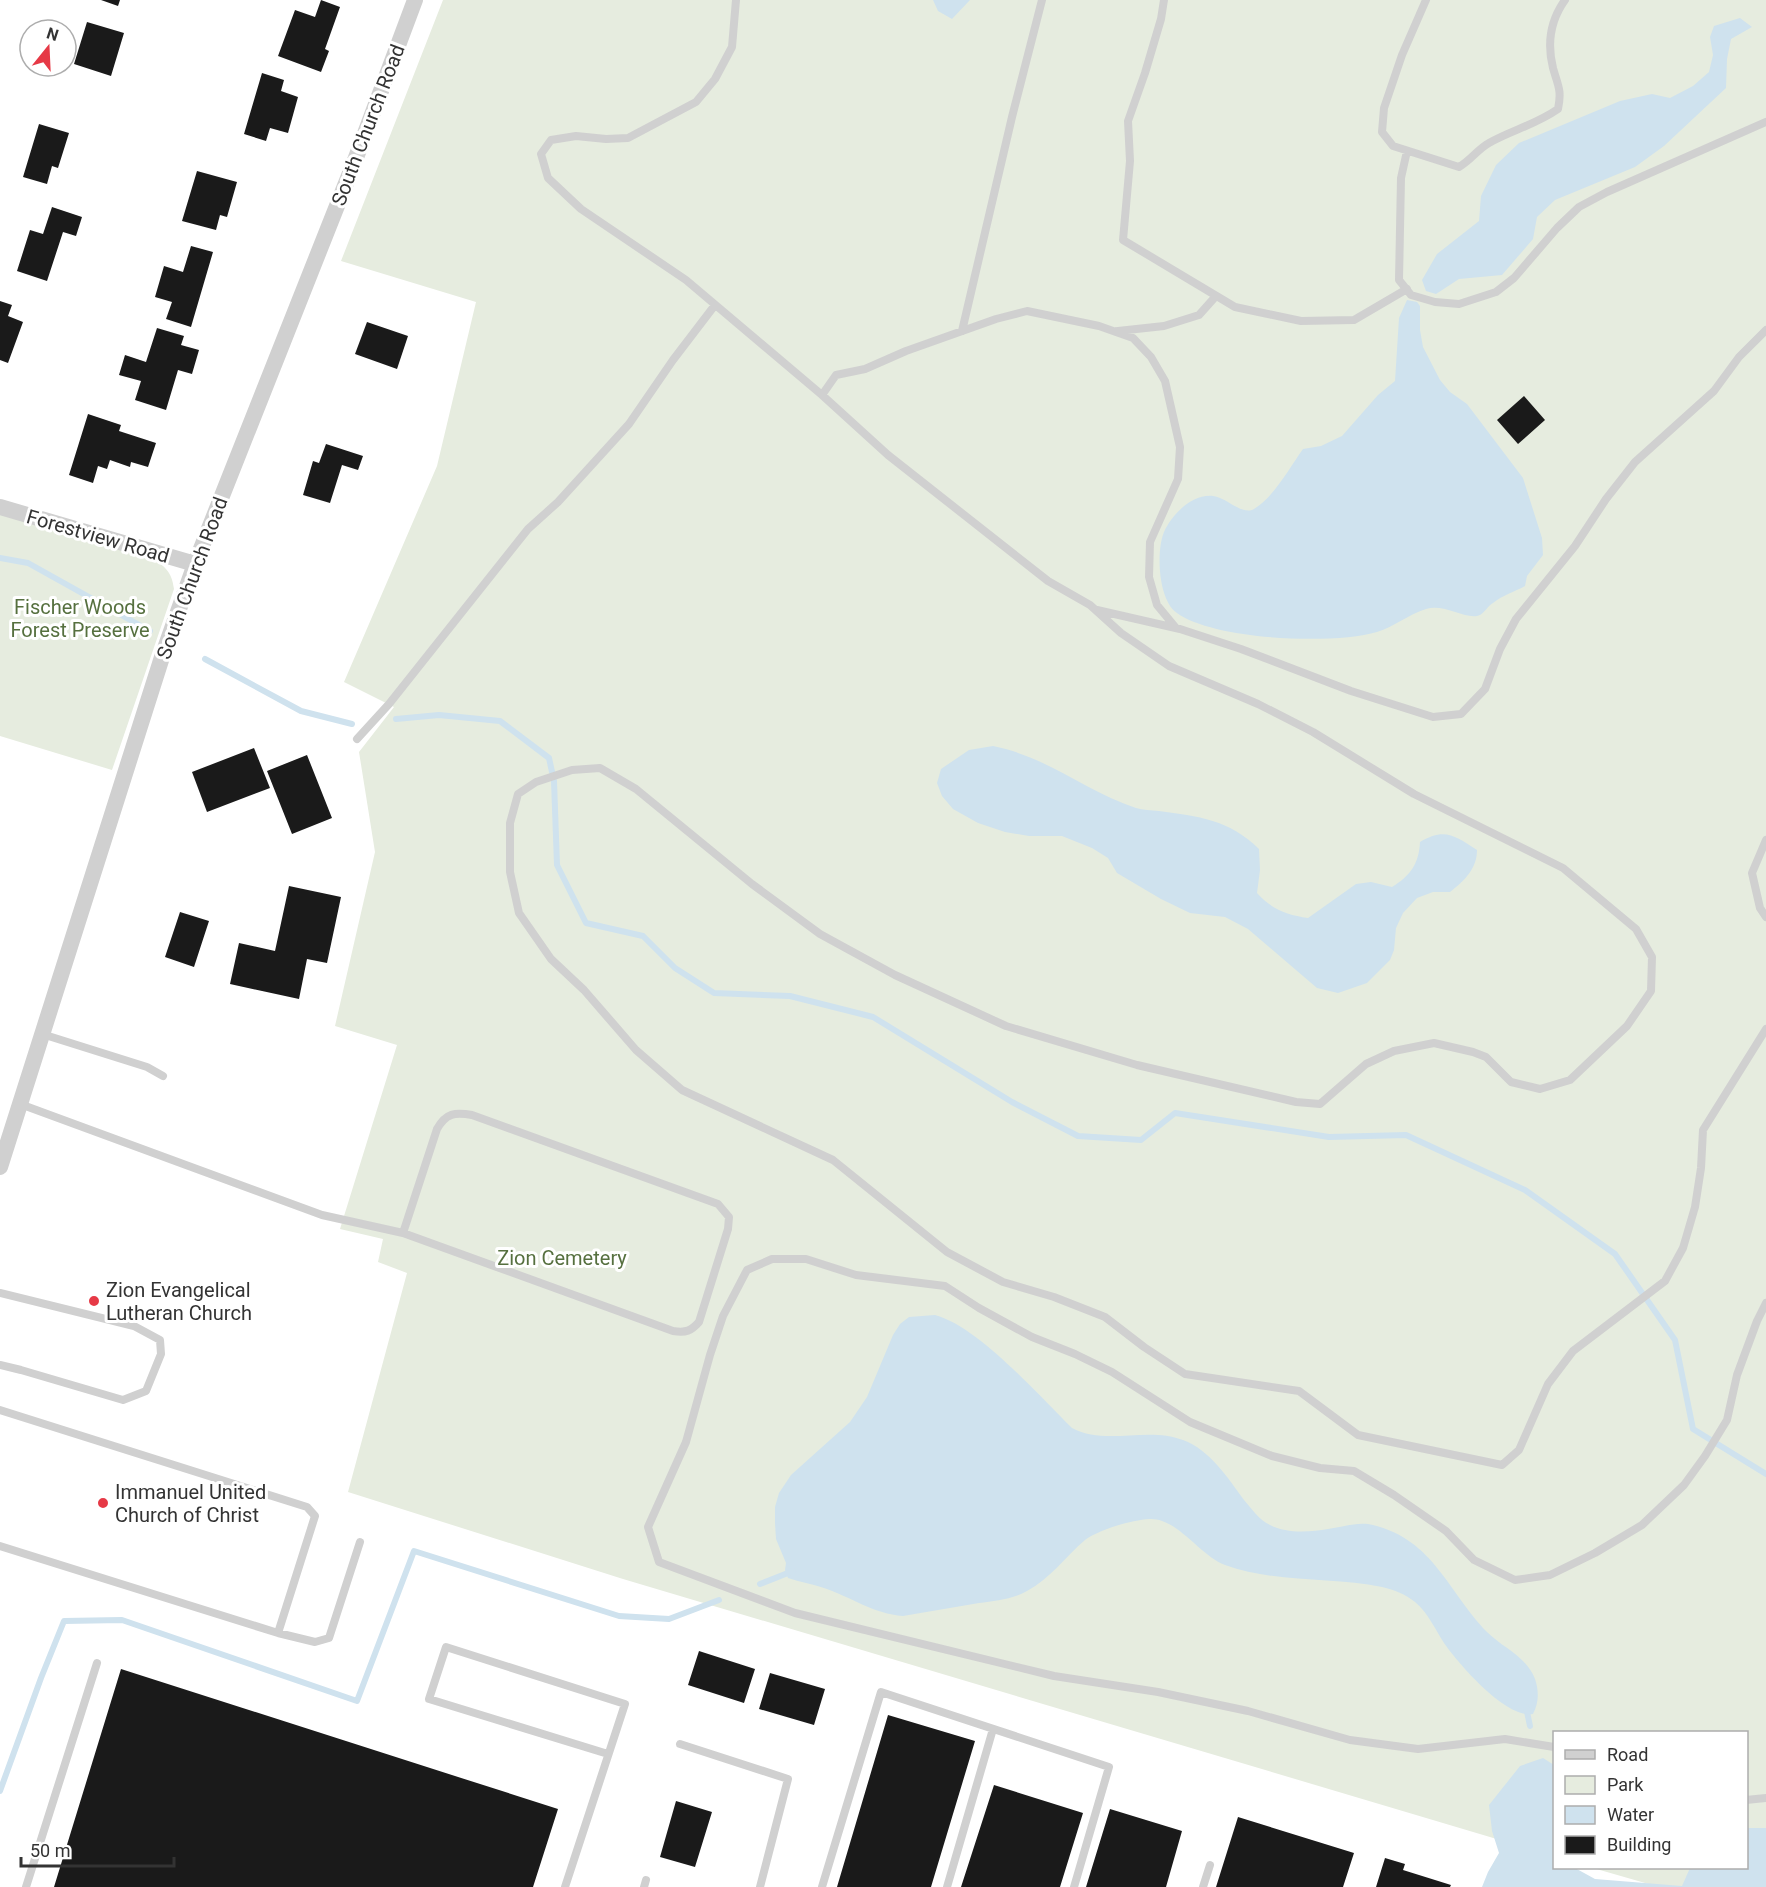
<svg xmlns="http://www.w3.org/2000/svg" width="1766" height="1887" font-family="Roboto,sans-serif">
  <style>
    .green { fill: #e6ecdf }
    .water { fill: #cfe2ee }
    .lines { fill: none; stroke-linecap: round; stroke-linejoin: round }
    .stream { stroke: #cfe2ee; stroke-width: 6 }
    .building { fill: #1a1a1a }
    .service { stroke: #d0d0d0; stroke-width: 8 }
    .minor { stroke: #d0d0d0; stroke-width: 16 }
    .poi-dot { fill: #e63946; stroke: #fff; stroke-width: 2 }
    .labels { text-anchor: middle; stroke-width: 6; stroke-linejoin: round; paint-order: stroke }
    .street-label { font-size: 20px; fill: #333; stroke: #fff }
    .park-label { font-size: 20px; fill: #56703f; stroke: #fff }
    .poi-label { font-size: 20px; fill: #333; stroke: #fff; text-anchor: start }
  </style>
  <rect width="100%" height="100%" fill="#fff"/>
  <path class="green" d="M443,0h1323v1887h-107l-66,-19h153v-136h-192v124l-931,-277 -275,-87 59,-219 -29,-11 5,-23 -43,-10 57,-184 -62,-19 40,-174 -16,-100 35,-45 -50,-25 93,-216 39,-164 -135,-41z
    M0,513l150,44c15,9 22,15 24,32l-62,181 -112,-34z"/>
  <path class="water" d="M933,0h37l-18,19 -14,-8z
    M1740,18l12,9 -21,12 -4,20 -1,29 -62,58 -29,21 -80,33 -18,17 -4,22 -31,36 -43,4 -23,15 -10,-3 -4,-11 15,-26 42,-33 2,-25 15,-31 23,-22 101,-42 32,-7 18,4 23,-12 16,-14 4,-17 -3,-18 4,-11z
    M1407,300l10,2 3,4v24l3,17 17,33 10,12 17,12 56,74 19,60 1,17 -16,21 -2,10c-11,6 -22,9 -32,17 -5,3 -9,10 -13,12 -13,6 -35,-12 -54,-6 -17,5 -32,18 -49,23 -44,13 -163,8 -200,-19 -19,-13 -21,-62 -13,-81 8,-18 28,-38 49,-36 13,1 29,20 41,13 20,-12 36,-42 49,-60l18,-3 21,-10 36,-41 17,-14 4,-63z
    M993,746c55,11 92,45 143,62 7,2 15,2 23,3 39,5 71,9 100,38l1,21 -3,23c14,16 30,22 51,25l48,-34 15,-2 21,5c18,-11 27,-23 28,-45 25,-15 35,-6 57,8 0,19 -13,31 -27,42h-17l-16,6 -14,15 -7,15 -2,22 -4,10 -23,23 -29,10 -21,-5 -69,-59 -23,-12 -35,-4 -29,-14 -44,-26 -9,-15 -16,-10 -30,-12h-33l-24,-4 -27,-9 -25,-14 -11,-13 -5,-13 4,-14 28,-19z
    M935,1315c44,12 103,80 137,113 34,18 75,-2 111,12 27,10 45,38 61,60 8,9 15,20 26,25 17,9 41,7 58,4 15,-2 31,-8 45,-4 61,15 75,67 114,107 16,16 39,24 48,47 4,12 4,24 -2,35 -27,5 -75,-51 -89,-71 -9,-14 -16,-30 -29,-41 -10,-8 -20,-12 -33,-15 -51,-10 -107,-4 -157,-22 -25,-9 -48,-48 -76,-46 -17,1 -51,11 -64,21 -20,17 -35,39 -58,51 -14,8 -32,10 -48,12 -25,4 -51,9 -76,13 -29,-2 -52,-19 -79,-28 -12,-4 -24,-6 -36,-10l-3,-8 1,-7 -10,-24 -1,-16v-16l4,-14 12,-18 59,-53 17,-25 26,-62 7,-11 9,-7z
    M1543,1758l11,7v103h21l20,11 87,7 8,-18h56l1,-40h19v59h-284l6,-15 11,-19 -7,-22 -3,-26 31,-39z"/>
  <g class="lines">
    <path class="stream" d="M0,558l28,5 122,68
      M205,659l96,52 51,13
      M396,719l43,-4 61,6 49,37 5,23 3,84 29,58 57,13 32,32 39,25 76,3 83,21 139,85 66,34 63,4 34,-27 154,24 77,-2 119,55 90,64 60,86 18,89 73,45
      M760,1584l33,-13
      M1526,1707l4,19
      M0,1791l41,-113 23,-57 58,-1 235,81 57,-150 205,65 50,3 50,-19"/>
  </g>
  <path class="building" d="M101,0h19l-2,6z
    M321,0l19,7 -15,42 4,2 -8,21 -43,-16 17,-46 20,7z
    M87,22l37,11 -13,43 -37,-12z
    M262,73l22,7 -3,11 17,6 -10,36 -18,-5 -4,13 -22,-7z
    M39,124l30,9 -11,35 -6,-2 -5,18 -24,-7z
    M197,171l40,11 -10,35 -7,-2 -4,15 -34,-9z
    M52,207l30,10 -6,19 -13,-4 -16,49 -30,-10 13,-41 13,4z
    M191,246l22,6 -22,75 -25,-8 6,-17 -17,-5 9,-31 19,6z
    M0,301l12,4 -4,11 15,6 -15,41 -8,-3z
    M367,322l41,14 -11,33 -42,-15z
    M157,328l27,8 -3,9 18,5 -7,24 -14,-4 -12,40 -31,-10 6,-19 -22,-6 6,-20 21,7z
    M1524,396l21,24 -27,24 -21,-24z
    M88,414l33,11 -2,6 37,12 -8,24 -17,-5 -1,5 -20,-7 -3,9 -9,-3 -5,17 -24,-8z
    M326,444l37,12 -5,14 -16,-5 -12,38 -27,-8 10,-34 6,2z
    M254,748l16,40 -63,24 -15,-40z
    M307,755l25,63 -40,16 -25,-63z
    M289,886l52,11 -14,66 -20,-4 -8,40 -69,-15 9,-41 36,8z
    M180,912l29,9 -15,46 -29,-10z
    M699,1651l56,18 -11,34 -56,-18z
    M121,1669l437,140 -25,78h-479z
    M770,1673l55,16 -11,36 -55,-16z
    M888,1715l87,26 -44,146h-94z
    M994,1785l89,28 -23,74h-99z
    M676,1801l36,11 -17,55 -35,-10z
    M1110,1809l72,22 -16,56h-80z
    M1238,1817l116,36 -11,34h-127z
    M1385,1858l20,6 -2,6 48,15 -1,2h-74z"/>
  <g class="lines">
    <path class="service" d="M736,0l-4,47 -17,32 -19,23 -68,36 -22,1 -30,-3 -25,4 -10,14 7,24 33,31 105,71 136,115 66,60 160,126 42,24 31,28 48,33 89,38 55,28 101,62 149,74 73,61 16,28 -1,34 -24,35 -57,54 -30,9 -29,-7 -25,-25 -13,-5 -39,-9 -40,8 -28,13 -46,40 -24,-2 -159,-37 -131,-39 -111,-51 -75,-41 -68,-50 -116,-95 -36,-21 -28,2 -36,12 -18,12 -8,29v49l9,41 32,46 33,31 52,60 46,40 151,70 114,92 56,30 51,15 51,20 39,30 41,27 114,17 59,44 144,30 17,-15 29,-66 25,-33 92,-70 18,-33 12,-41 6,-39 2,-38 63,-101
      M1164,0l-3,19 -16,54 -17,48 2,40 -7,79 112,67 66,14 53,-1 53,-31
      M1426,0l-24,55 -18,53 -2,24 11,14 66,21c12,-7 19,-18 30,-24 23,-13 46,-18 69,-34 4,-19 0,-23 -5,-41 -6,-24 -3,-47 12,-68
      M1407,151l-6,27 -2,102 12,15 24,7 24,2 37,-12 18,-14 43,-50 22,-21 28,-15 159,-70
      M962,331l50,-214 30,-117
      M1118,331l46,-5 35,-11 17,-19
      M822,395l14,-20 29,-6 41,-18 90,-32 31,-8 72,15 34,12 18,19 14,24 15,66 -2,32 -28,63 -1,35 8,28 19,23
      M1097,610l83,19 61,20 110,42 82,26 28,-3 24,-25 15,-40 16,-30 59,-73 31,-47 29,-37 79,-71 25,-34 27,-27
      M357,739l32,-35 139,-175 30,-27 71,-78 44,-64 42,-55
      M1766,840l-14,33 8,35 6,9
      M42,1034l105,33 16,9
      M20,1104l302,111 81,18 270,98c13,2 18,0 26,-9l29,-93 1,-12 -11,-13 -11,-4 -235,-85c-17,-3 -26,-2 -35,14l-34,104
      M0,1293l134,33 26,14 1,14 -15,37 -23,9 -102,-30 -21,-5
      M0,1410l307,97 8,9 -37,117
      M0,1546l278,87 37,9 14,-4 31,-96
      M680,1744l108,35 -28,108
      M1554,1747l-49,-8 -87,10 -68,-9 -102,-29 -90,-19 -104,-16 -259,-63 -136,-51 -11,-35 38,-85 24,-87 13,-39 24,-46 25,-11h34l50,16 89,11 34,22 53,29 43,17 37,18 78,50 82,34 48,12 34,3 40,24 52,36 28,29 41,20 35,-5 45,-22 47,-28 42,-40 21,-29 22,-36 10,-45 20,-54 9,-18
      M1746,1800l20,-2
      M26,1887l71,-224
      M565,1887l60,-183 -179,-57 -17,52 179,55
      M644,1887l2,-7
      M822,1887l59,-195 228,75 -35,120
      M947,1887l46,-158
      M1203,1887l7,-22"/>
    <path class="minor" d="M0,507l195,57
      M0,1167l163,-513 32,-90 159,-401 61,-163"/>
  </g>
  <g class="poi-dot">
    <circle cx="94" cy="1301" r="6"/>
    <circle cx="103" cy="1503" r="6"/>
  </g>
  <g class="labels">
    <g class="street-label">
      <text transform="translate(368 125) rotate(-69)" y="7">South Church Road</text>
      <text transform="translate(98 536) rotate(16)" y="7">Forestview Road</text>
      <text transform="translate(192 578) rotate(-70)" y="7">South Church Road</text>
    </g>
    <g class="park-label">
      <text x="80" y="614">Fischer Woods<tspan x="80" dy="23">Forest Preserve</tspan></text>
      <text x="562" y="1265">Zion Cemetery</text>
    </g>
    <g class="poi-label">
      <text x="106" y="1297">Zion Evangelical<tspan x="106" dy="23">Lutheran Church</tspan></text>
      <text x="115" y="1499">Immanuel United<tspan x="115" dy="23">Church of Christ</tspan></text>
    </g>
  </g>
  <rect x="1553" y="1731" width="195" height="138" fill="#ffffff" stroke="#adadad" stroke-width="1.5"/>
  <rect x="1565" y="1750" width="30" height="9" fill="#d0d0d0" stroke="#adadad" stroke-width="1.5"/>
  <text x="1607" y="1761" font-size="18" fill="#333333">Road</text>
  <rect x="1565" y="1776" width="30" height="18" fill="#e6ecdf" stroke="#adadad" stroke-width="1.5"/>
  <text x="1607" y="1791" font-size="18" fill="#333333">Park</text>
  <rect x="1565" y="1806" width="30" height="18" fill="#cfe2ee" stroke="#adadad" stroke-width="1.5"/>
  <text x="1607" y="1821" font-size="18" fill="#333333">Water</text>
  <rect x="1565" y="1836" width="30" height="18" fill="#1a1a1a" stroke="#adadad" stroke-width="1.5"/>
  <text x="1607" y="1851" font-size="18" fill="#333333">Building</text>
  <g transform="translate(48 48) rotate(18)"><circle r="28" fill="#ffffff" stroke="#adadad" stroke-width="1.5"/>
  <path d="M0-4.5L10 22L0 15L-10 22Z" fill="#e63946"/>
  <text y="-9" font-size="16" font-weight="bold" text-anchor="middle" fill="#333333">N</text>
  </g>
  <path d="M21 1857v9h153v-9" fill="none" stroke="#333333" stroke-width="3"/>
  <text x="30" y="1857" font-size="18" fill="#333333" stroke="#ffffff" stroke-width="4.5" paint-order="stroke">50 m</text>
</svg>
